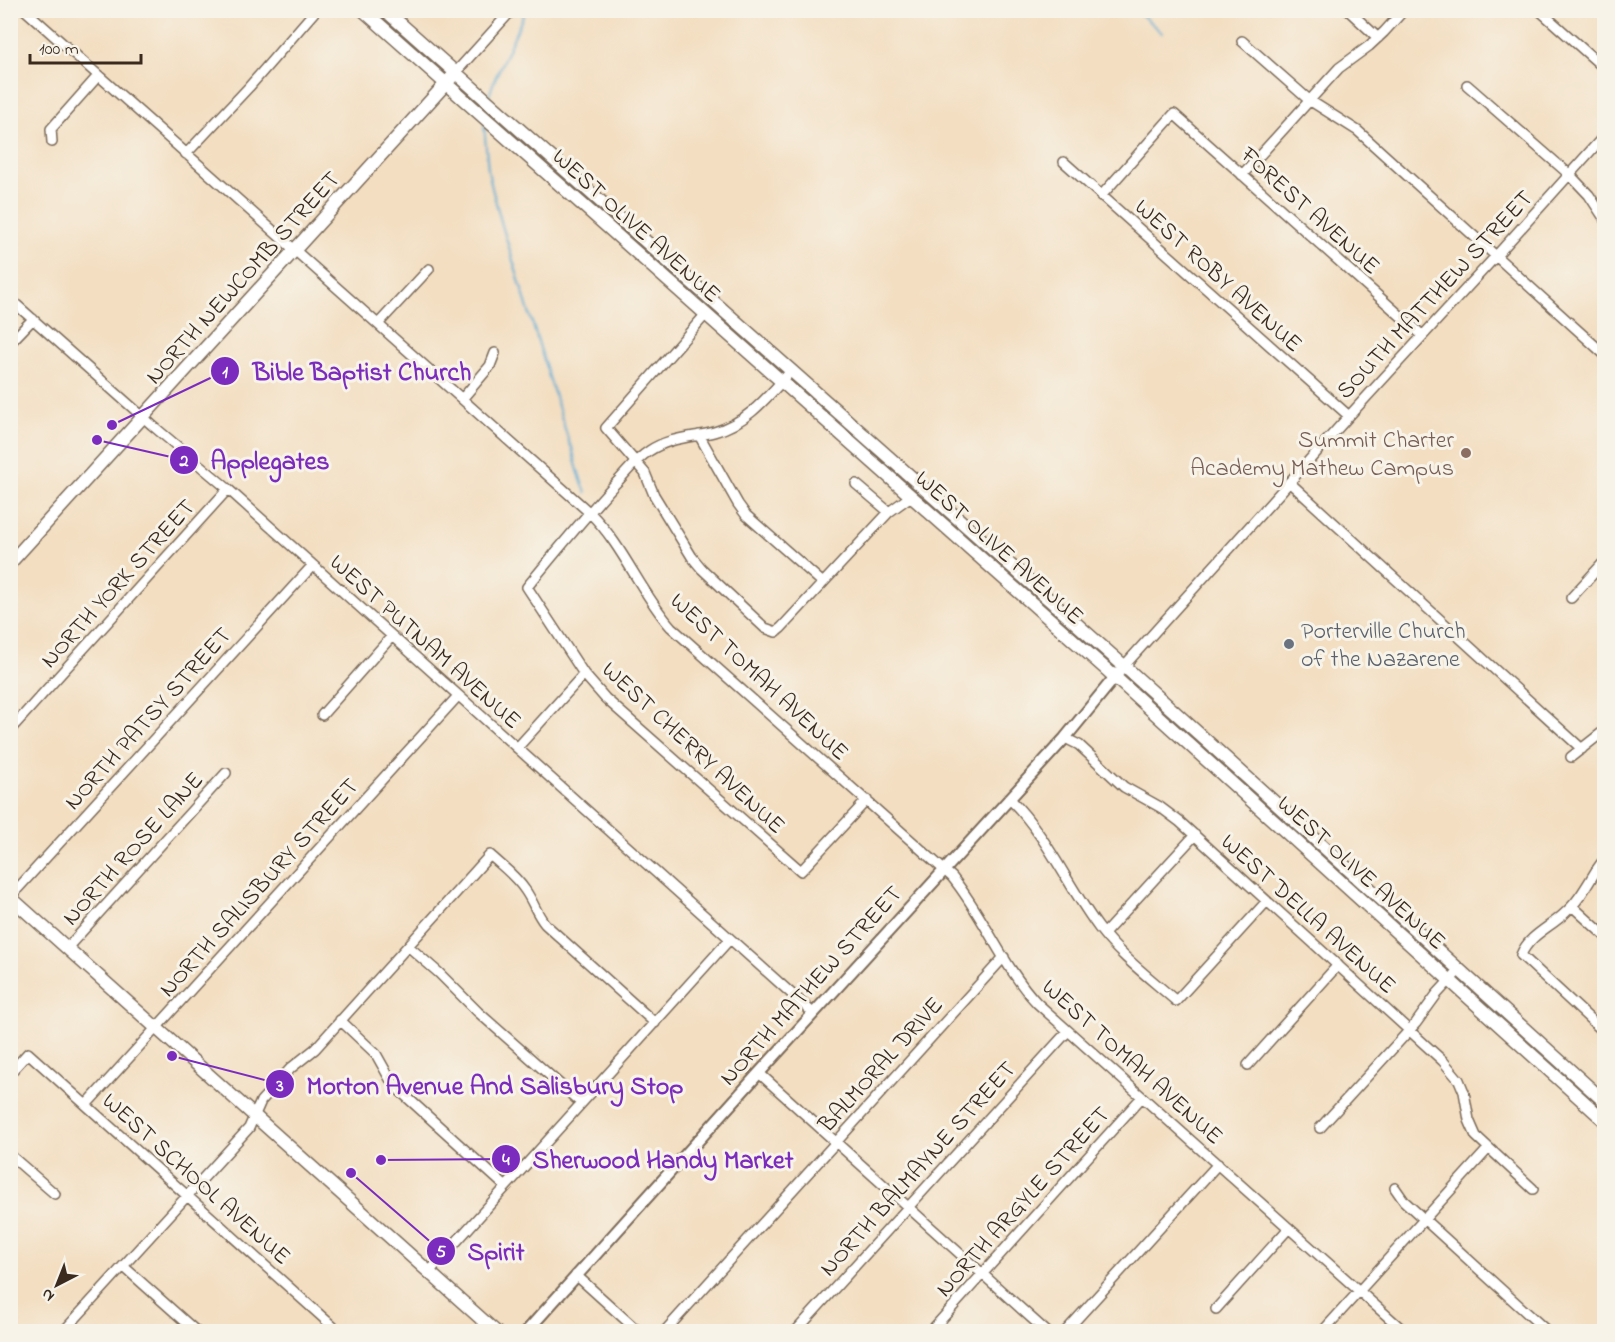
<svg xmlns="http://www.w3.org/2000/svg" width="1615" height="1342" font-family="'Indie Flower',sans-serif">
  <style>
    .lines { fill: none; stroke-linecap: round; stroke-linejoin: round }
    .stream { stroke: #57a8d1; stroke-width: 2 }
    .minor-casing { stroke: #7b6957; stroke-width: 12 }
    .tertiary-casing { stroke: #7b6957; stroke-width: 14 }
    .secondary-casing { stroke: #7b6957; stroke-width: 15 }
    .minor { stroke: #fff; stroke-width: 9 }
    .tertiary { stroke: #fff; stroke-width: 10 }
    .secondary { stroke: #fff; stroke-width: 12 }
    .education-dot { fill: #8d6e63; stroke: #f7f3e8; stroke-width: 2 }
    .worship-dot { fill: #6b7280; stroke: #f7f3e8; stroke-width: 2 }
    .labels { text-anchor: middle; stroke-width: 6; stroke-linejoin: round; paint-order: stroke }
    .street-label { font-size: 24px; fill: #3b2a1e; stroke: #f7f3e8 }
    .education-label { font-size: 24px; fill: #785e54; stroke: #f7f3e8; text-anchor: end }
    .worship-label { font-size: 24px; fill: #5b616d; stroke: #f7f3e8; text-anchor: start }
    .leader { fill: none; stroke: #7b2cbf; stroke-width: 2 }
    .callout-dot { fill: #7b2cbf; stroke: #f7f3e8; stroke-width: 2 }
    .mark-label { font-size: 18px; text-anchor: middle; font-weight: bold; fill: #fff }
    .callout-label { font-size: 26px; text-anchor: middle; font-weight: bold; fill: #7b2cbf; stroke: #f7f3e8; stroke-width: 6; stroke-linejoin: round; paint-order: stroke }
  </style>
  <rect width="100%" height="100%" fill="#f7f3e8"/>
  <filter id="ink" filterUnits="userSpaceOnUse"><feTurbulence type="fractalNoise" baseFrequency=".0167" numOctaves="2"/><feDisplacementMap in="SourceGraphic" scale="12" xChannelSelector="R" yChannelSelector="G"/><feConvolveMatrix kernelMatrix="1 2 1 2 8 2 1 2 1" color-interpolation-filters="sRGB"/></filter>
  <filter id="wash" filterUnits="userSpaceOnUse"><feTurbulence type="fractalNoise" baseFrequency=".008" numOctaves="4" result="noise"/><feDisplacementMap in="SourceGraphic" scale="24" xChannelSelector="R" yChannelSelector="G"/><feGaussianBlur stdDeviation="1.35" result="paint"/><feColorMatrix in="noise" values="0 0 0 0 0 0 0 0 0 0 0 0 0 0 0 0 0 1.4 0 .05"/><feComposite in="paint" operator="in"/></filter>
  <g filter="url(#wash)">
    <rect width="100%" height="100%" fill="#f3dec1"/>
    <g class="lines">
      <path class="stream" d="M1136,10l26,23
        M489,96l5,-15 32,-71
        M484,125l4,45 4,18 10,37 68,220 2,2c3,16 8,31 14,46"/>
    </g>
  </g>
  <g filter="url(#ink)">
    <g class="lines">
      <g class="minor-casing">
        <path id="minor" d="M25,10l565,503c33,32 50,79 81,114l281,250c32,39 51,90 85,126l368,329
          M1348,10l30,28
          M1539,10l65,58
          M1242,41l67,59 49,31 246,223
          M455,73l57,-63
          M1467,85l103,90 19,20 15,23
          M52,142l-1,-13 47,-53
          M186,154l63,-67 67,-77
          M1064,162l285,254
          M1242,175l97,-107 30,-22 15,-14 20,-22
          M1101,196l73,-82 248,221
          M10,299l142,126 76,64 585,524
          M706,314l-100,114 39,45 9,22 38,62 10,12 63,59 11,4 5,-4 108,-116 22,-16
          M378,324l51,-55
          M10,343l23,-24
          M792,370c-23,25 -44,53 -78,62 -23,6 -44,5 -65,19 -13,8 -22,21 -33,32 -31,33 -60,69 -89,104l57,87 21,24 196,173 66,-71
          M462,399l28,-33 5,-13
          M699,435l39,69 8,11 77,68
          M1289,482l293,267
          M856,484l33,28
          M1571,598l33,-36
          M1124,666l225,-250 147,-160 108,-120
          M322,715l70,-79
          M10,730l218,-241
          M1065,738l14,7 45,42 36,20 20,15 263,239 16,19 5,12 5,28 7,16 57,53
          M517,748l67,-74
          M1571,757l33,-26
          M1010,799c38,38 57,86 89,129 21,28 51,50 77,73l91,-100
          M1604,860c-8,9 -12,18 -18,27 -6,10 -13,19 -21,26 -14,14 -36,22 -44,42l83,77
          M10,897l303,-332
          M1572,906l32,29
          M1104,934l91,-99
          M408,946l31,27 39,39 103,91
          M67,948l159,-175
          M340,1020l36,34 14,25 10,12 106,96
          M1248,1065l90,-100
          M10,1073l18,-20 311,279
          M759,1073l288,259
          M86,1105l372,-409
          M1320,1128l96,-105 21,-29 23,-25
          M10,1155l45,39
          M1395,1188l9,13 144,131
          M123,1266l74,66
          M429,1272l301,-333
          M576,1275l63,57
          M1216,1309l73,-81
          M63,1332l186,-204 12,-27 30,-33 24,-19 175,-194c12,11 26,21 35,35 8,11 11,23 20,34l110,99
          M664,1332l340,-375
          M795,1332l273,-301
          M930,1332l212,-235
          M1065,1332l153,-168
          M1322,1332l166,-183"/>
      </g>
      <g class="tertiary-casing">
        <path id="tertiary" d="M526,1332l233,-259 306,-335 59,-72"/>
      </g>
      <g class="secondary-casing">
        <path id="secondary" d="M363,10l744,660 497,450
          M385,10l739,656 480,435
          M10,563l441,-485
          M10,897l486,435"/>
      </g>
      <use href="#minor" class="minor"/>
      <use href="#tertiary" class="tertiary"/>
      <use href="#secondary" class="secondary"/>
    </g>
  </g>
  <circle class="education-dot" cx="1466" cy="453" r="6"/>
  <circle class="worship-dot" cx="1289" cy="644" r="6"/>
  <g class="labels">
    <g class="street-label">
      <text transform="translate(1311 210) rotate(42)" y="8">FOREST AVENUE</text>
      <text transform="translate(637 225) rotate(42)" y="8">WEST OLIVE AVENUE</text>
      <text transform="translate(1219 275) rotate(42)" y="8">WEST ROBY AVENUE</text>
      <text transform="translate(242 277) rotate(-48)" y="8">NORTH NEWCOMB STREET</text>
      <text transform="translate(1434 294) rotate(-47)" y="8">SOUTH MATTHEW STREET</text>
      <text transform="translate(1000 547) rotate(42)" y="8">WEST OLIVE AVENUE</text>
      <text transform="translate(117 583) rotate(-48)" y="8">NORTH YORK STREET</text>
      <text transform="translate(426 641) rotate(42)" y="8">WEST PUTNAM AVENUE</text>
      <text transform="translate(760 676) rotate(43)" y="8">WEST TOMAH AVENUE</text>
      <text transform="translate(147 718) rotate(-48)" y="8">NORTH PATSY STREET</text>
      <text transform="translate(694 747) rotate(43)" y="8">WEST CHERRY AVENUE</text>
      <text transform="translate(132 848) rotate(-48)" y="8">NORTH ROSE LANE</text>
      <text transform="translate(1362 872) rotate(42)" y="8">WEST OLIVE AVENUE</text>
      <text transform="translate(258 887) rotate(-48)" y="8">NORTH SALISBURY STREET</text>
      <text transform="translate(1309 913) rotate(42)" y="8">WEST DELLA AVENUE</text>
      <text transform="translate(810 985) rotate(-48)" y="8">NORTH MATHEW STREET</text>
      <text transform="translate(1133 1061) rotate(42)" y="8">WEST TOMAH AVENUE</text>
      <text transform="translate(880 1064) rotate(-48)" y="8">BALMORAL DRIVE</text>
      <text transform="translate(917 1168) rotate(-48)" y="8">NORTH BALMAYNE STREET</text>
      <text transform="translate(197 1178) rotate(42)" y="8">WEST SCHOOL AVENUE</text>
      <text transform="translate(1022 1201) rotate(-48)" y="8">NORTH ARGYLE STREET</text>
    </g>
    <g class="education-label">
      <text x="1454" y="447">Summit Charter<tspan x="1454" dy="28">Academy Mathew Campus</tspan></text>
    </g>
    <g class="worship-label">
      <text x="1301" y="638">Porterville Church<tspan x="1301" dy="28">of the Nazarene</tspan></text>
    </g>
  </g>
  <path class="leader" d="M112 425L225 371M97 440L184 460M172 1056L280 1084M381 1160L506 1159M351 1173L441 1251"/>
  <g class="callout-dot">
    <circle cx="112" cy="425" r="6"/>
    <circle cx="97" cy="440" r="6"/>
    <circle cx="172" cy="1056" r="6"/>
    <circle cx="381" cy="1160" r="6"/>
    <circle cx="351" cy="1173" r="6"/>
    <circle cx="225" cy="371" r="15"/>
    <circle cx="184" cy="460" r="15"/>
    <circle cx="280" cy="1084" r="15"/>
    <circle cx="506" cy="1159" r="15"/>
    <circle cx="441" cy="1251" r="15"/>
  </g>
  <g class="mark-label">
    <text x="225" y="377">1</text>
    <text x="184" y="466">2</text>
    <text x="280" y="1091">3</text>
    <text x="506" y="1165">4</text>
    <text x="441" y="1257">5</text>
  </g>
  <g class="callout-label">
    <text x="362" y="380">Bible Baptist Church</text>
    <text x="270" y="469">Applegates</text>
    <text x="495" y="1094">Morton Avenue And Salisbury Stop</text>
    <text x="663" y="1168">Sherwood Handy Market</text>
    <text x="496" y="1260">Spirit</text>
  </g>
  <rect width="1615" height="1342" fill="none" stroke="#f7f3e8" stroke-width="36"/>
  <g transform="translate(57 1285) rotate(222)" stroke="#f7f3e8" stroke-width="4.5" paint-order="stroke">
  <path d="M0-4.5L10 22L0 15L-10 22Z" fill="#3b2a1e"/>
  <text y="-9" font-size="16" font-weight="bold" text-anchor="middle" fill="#3b2a1e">N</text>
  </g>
  <path d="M30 54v9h111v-9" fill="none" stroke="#3b2a1e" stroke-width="3"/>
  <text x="39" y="54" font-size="18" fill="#3b2a1e" stroke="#f7f3e8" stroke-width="4.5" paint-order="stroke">100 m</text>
</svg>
